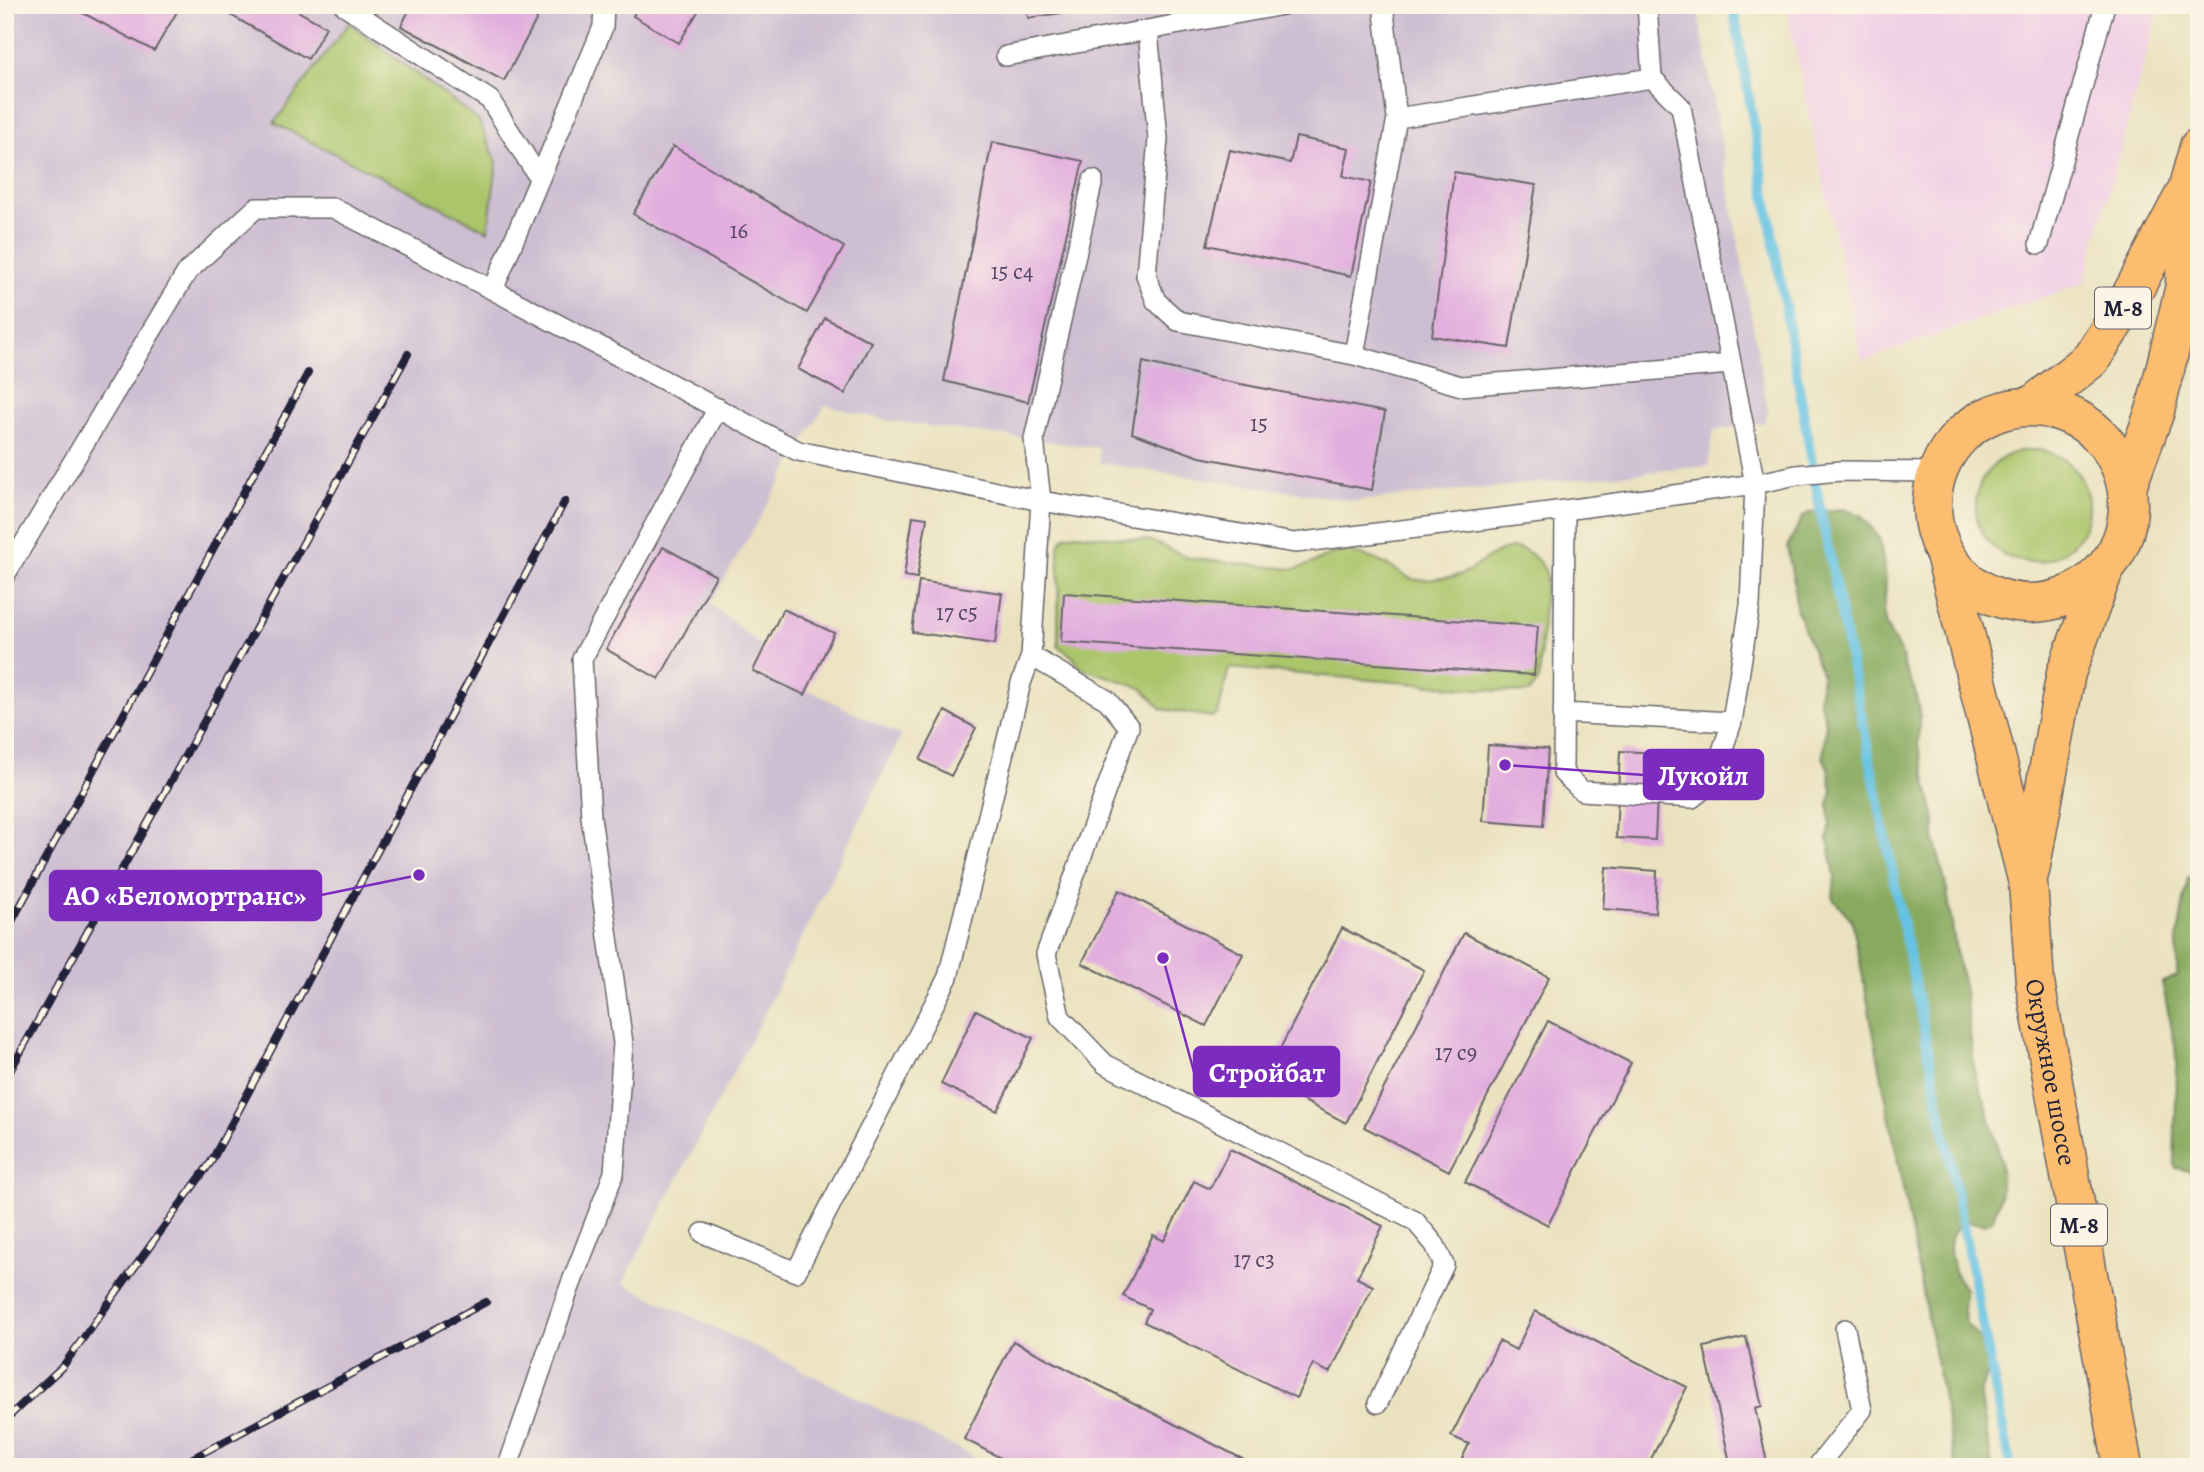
<svg xmlns="http://www.w3.org/2000/svg" width="2204" height="1472" font-family="Alegreya,serif">
  <style>
    .built { fill: #f0d0e5 }
    .industrial { fill: #cebed2 }
    .green { fill: #abc56b; stroke: #667453; stroke-width: 2 }
    .forest { fill: #88aa5f; stroke: #55664d; stroke-width: 2 }
    .lines { fill: none; stroke-linecap: round; stroke-linejoin: round }
    .stream { stroke: #65c2e3; stroke-width: 10 }
    .building { fill: #e2aede }
    .lane-casing { stroke: #686569; stroke-width: 22 }
    .primary-casing { stroke: #686569; stroke-width: 41 }
    .lane { stroke: #fff; stroke-width: 19 }
    .primary { stroke: #fcbd6f; stroke-width: 38 }
    .rail-casing { stroke: #22223b; stroke-width: 8 }
    .rail { stroke: #fcf5e5; stroke-width: 5; stroke-dasharray: 16; stroke-linecap: butt }
    .labels { text-anchor: middle; stroke-width: 7; stroke-linejoin: round; paint-order: stroke }
    .number-label { font-size: 23px; fill: #524564 }
    .shield { fill: #fcf5e5; stroke: #63616e; stroke-width: 2 }
    .shield-label { font-size: 24px; font-weight: bold; fill: #22223b }
    .street-label { font-size: 26px; fill: #22223b; stroke: #fcf5e5 }
    .leader { fill: none; stroke: #7b2cbf; stroke-width: 2.5 }
    .callout-dot { fill: #7b2cbf; stroke: #fcf5e5; stroke-width: 2.5 }
    .callout { fill: #7b2cbf; stroke: #7b2cbf; stroke-width: 2.5 }
    .callout-label { font-size: 28px; text-anchor: middle; font-weight: bold; fill: #fff }
  </style>
  <rect width="100%" height="100%" fill="#fcf5e5"/>
  <filter id="ink" filterUnits="userSpaceOnUse"><feTurbulence type="fractalNoise" baseFrequency=".0143" numOctaves="2"/><feDisplacementMap in="SourceGraphic" scale="14" xChannelSelector="R" yChannelSelector="G"/><feConvolveMatrix kernelMatrix="1 2 1 2 8 2 1 2 1" color-interpolation-filters="sRGB"/></filter>
  <filter id="wash" filterUnits="userSpaceOnUse"><feTurbulence type="fractalNoise" baseFrequency=".00686" numOctaves="4" result="noise"/><feDisplacementMap in="SourceGraphic" scale="28" xChannelSelector="R" yChannelSelector="G"/><feGaussianBlur stdDeviation="1.57" result="paint"/><feColorMatrix in="noise" values="0 0 0 0 0 0 0 0 0 0 0 0 0 0 0 0 0 1.4 0 .05"/><feComposite in="paint" operator="in"/></filter>
  <g filter="url(#wash)">
    <rect width="100%" height="100%" fill="#eae2bf"/>
    <path class="built" d="M1786,5h374l-76,278 -222,78z"/>
    <path class="industrial" d="M5,5h1692l71,407 -4,11 -50,7 -6,36 -353,35 -256,-38v-15l-209,-27 -65,-16 -115,199 53,43 -13,27 63,18 88,44 -137,278 -141,269 171,83 200,101h-989z"/>
    <path class="green" d="M349,23l129,97 19,42 -9,69 -214,-108z
      M1976 506a56 56 0 1 1 112 0a56 56 0 1 1-112 0Z
      M1077,534l74,7 38,17 103,11c21,-1 38,-22 61,-16 14,3 32,10 45,18 5,3 9,6 14,8 10,3 27,-1 38,-2 23,-2 39,-27 63,-29 14,-1 27,13 33,24l-7,108 -9,12 -6,1 -295,-25 -11,46 -6,3 -50,-8 -20,-21 -60,-20 -11,-13 -13,-9 1,-101 6,-9z"/>
    <path class="forest" d="M1843,509l18,6 18,22 7,42 -2,38 2,9 17,31v8l12,25 5,26 -2,29 17,75 -1,17 13,53 10,69 7,26 11,89 12,34 14,52v34l-8,25 -9,5c-46,-10 -38,43 -18,66l-3,17 3,17 15,15 9,29 -10,24 12,75h-36l-104,-547 -19,-21 2,-23 -7,-36 2,-12 -1,-26 3,-11 -4,-23 -5,-11 3,-35 -7,-23 3,-24 -26,-67 -2,-25 -7,-36 16,-31 9,-4z
      M2188,878l11,1v301l-10,-9 -13,-3 -2,-7 3,-91 -2,-25 -13,-63 15,-6v-36z"/>
    <g class="lines">
      <path class="stream" d="M1733,5l86,498 192,964"/>
    </g>
    <g id="blocks">
      <path class="building" d="M68,5h113l-27,46z
        M213,5h74l39,22 -18,32z
        M412,5h132l-40,76 -103,-55z
        M639,5h63l-23,38 -46,-27z
        M1025,5h79v2l-76,11z
        M1296,137l53,11 -6,28 28,6 -20,94 -144,-31 23,-95 60,13z
        M992,142l91,19 -55,241 -84,-21z
        M673,146l171,101 -37,66 -174,-99z
        M1454,172l82,13 -27,163 -77,-12z
        M825,318l46,24 -26,52 -47,-25z
        M1143,362l77,18 165,32 -13,78 -172,-33 -68,-24z
        M913,516l14,2 -10,60 -13,-2z
        M663,547l53,29 -57,103 -53,-30z
        M919,581l83,12 -7,51 -83,-12z
        M1064,593l474,33 -4,49 -473,-33z
        M783,609l51,24 -29,62 -52,-24z
        M945,711l31,17 -25,48 -31,-16z
        M1488,745l60,4 -5,77 -60,-5z
        M1620,751l39,2 -4,87 -39,-2z
        M1606,867l51,4 -2,42 -52,-4z
        M1119,890l124,64 -37,72 -124,-63z
        M1342,928l82,42 -78,153 -82,-43z
        M1464,933l85,44 -100,194 -85,-44z
        M976,1010l57,28 -36,73 -56,-27z
        M1548,1021l83,42 -83,162 -83,-43z
        M1230,1149l153,77 -26,52 16,8 -43,87 -17,-9 -17,34 -152,-76 6,-13 -27,-13 30,-61 11,6 30,-60 16,8z
        M1535,1311l152,76 -40,80h-189l11,-23 -18,-8 48,-95 17,9z
        M1746,1337l16,69 -7,2 13,59h-37l-27,-120z
        M1013,1341l245,126h-240l-54,-28z"/>
    </g>
  </g>
  <g filter="url(#ink)">
    <use href="#blocks" fill-opacity="0" stroke="#686569" stroke-width="2"/>
    <g class="lines">
      <g class="lane-casing">
        <path id="lane" d="M344,5l146,95 49,78
          M1148,31l10,108 -12,136 10,26 22,20 176,34 107,31 270,-22
          M1006,56l277,-51
          M1397,118l255,-40
          M1093,180l-59,259 7,62 -10,155 76,44 22,27 -83,227 14,63 45,47 310,157 20,24 9,20 -66,138
          M2039,244l66,-239
          M493,290l110,-263 1,-22
          M1354,355l43,-237 -14,-113
          M1565,510l-2,263 19,18 110,7 19,-15 21,-61 18,-117 5,-121 -74,-377 -29,-29 -5,-73
          M5,575l182,-303 69,-64h77l160,82 305,161 243,50 254,42 270,-33 190,-26 41,-9 44,-4 99,1
          M1563,713l169,9
          M703,1233l93,39 152,-295 73,-294 10,-27
          M506,1467l3,-4 60,-174 45,-116 9,-130 -32,-226 -9,-158 136,-251
          M1817,1467l45,-57 -17,-81"/>
      </g>
      <g class="primary-casing">
        <g id="primary">
          <path d="M2033,405l58,-46 37,-58 59,-111 12,-43"/>
          <circle cx="2030" cy="505" r="98"/>
          <path d="M2127,487l28,-76 30,-125 2,-90"/>
          <path id="s1" d="M1945,554l83,329 7,100 88,484"/>
          <path d="M2030,871l36,-198 38,-103"/>
        </g>
      </g>
      <use href="#lane" class="lane"/>
      <use href="#primary" class="primary"/>
      <g class="rail-casing">
        <path id="rail" d="M5,934l303,-561
          M5,1080l403,-726
          M5,1420l58,-54 148,-204 354,-661
          M176,1467l310,-165"/>
      </g>
      <use href="#rail" class="rail"/>
    </g>
  </g>
  <g class="labels">
    <g class="number-label">
      <text x="739" y="238">16</text>
      <text x="1012" y="279">15 с4</text>
      <text x="1259" y="431">15</text>
      <text x="957" y="620">17 с5</text>
      <text x="1456" y="1060">17 с9</text>
      <text x="1254" y="1267">17 с3</text>
    </g>
    <g class="shield">
      <rect x="2095" y="287.5" width="56" height="41" rx="5"/>
      <rect x="2051" y="1204.5" width="56" height="41" rx="5"/>
    </g>
    <g class="shield-label">
      <text x="2123" y="316">М-8</text>
      <text x="2079" y="1233">М-8</text>
    </g>
    <g class="street-label">
      <text dy="9" stroke="none"><textPath href="#s1" startOffset="530">Окружное шоссе</textPath></text>
    </g>
  </g>
  <path class="leader" d="M1505 765L1644 775M419 875L321 895M1163 958L1194 1072"/>
  <g class="callout-dot">
    <circle cx="1505" cy="765" r="7"/>
    <circle cx="419" cy="875" r="7"/>
    <circle cx="1163" cy="958" r="7"/>
  </g>
  <g class="callout">
    <rect x="1644" y="750" width="119" height="49" rx="7"/>
    <rect x="50" y="871" width="271" height="49" rx="7"/>
    <rect x="1194" y="1047" width="145" height="49" rx="7"/>
  </g>
  <g class="callout-label">
    <text x="1703" y="785">Лукойл</text>
    <text x="185" y="905">АО «Беломортранс»</text>
    <text x="1267" y="1082">Стройбат</text>
  </g>
  <rect width="2204" height="1472" fill="none" stroke="#fcf5e5" stroke-width="28"/>
</svg>
